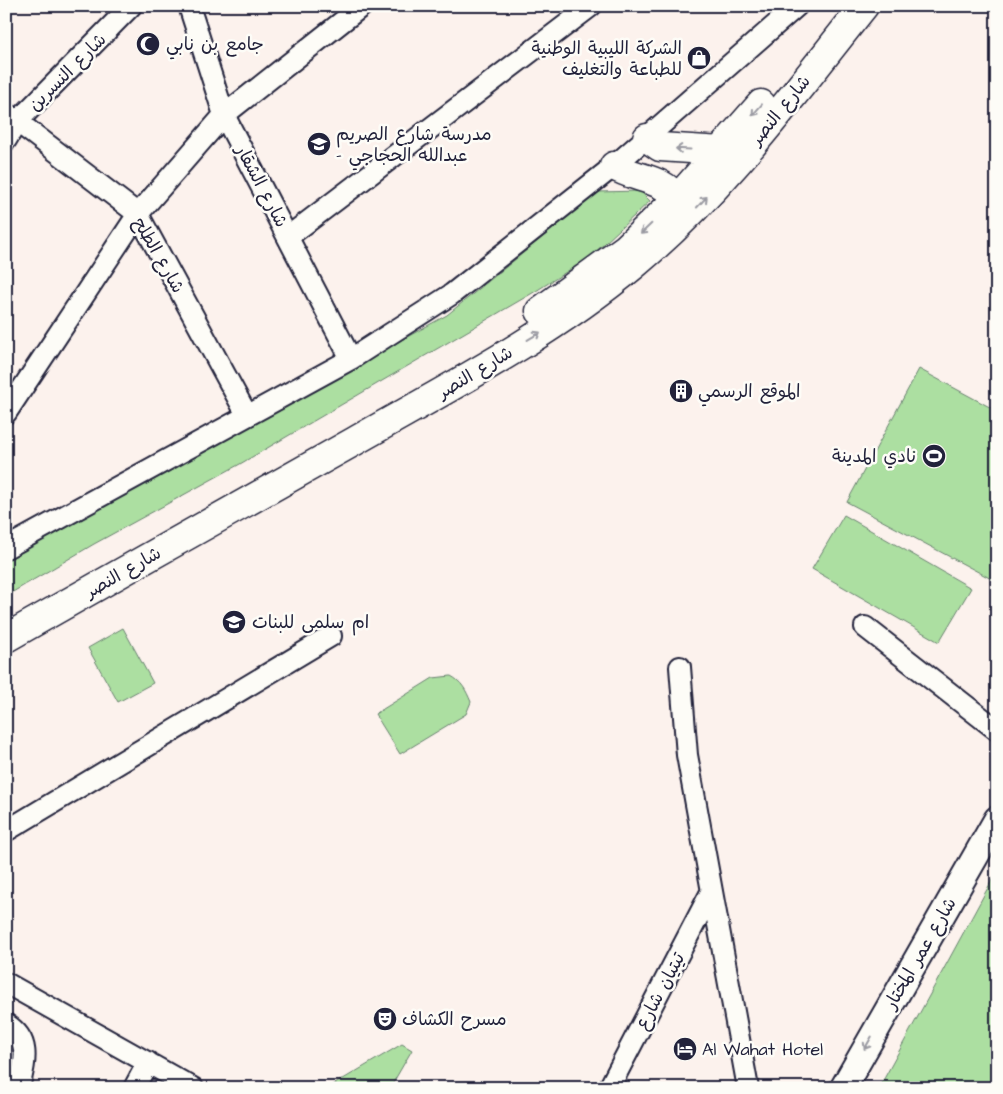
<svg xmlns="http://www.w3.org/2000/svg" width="1003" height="1094" font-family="'Architects Daughter','Playpen Sans Arabic',sans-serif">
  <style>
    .green { fill: #acdfa1; stroke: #67806e }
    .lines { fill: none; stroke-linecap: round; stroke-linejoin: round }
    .minor-casing { stroke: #22223b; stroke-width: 24 }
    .major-casing { stroke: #22223b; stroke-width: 29 }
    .highway-casing { stroke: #22223b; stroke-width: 31 }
    .minor { stroke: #fdfcf7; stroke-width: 20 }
    .major { stroke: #fdfcf7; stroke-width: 25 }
    .highway { stroke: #fdfcf7; stroke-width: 28 }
    .oneway { stroke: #9a9aa2 }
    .labels { text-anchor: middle; stroke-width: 5; stroke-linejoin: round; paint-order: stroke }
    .poi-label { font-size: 18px; fill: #22223b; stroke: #fdfcf7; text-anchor: start }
    .street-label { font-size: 18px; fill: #22223b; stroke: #fdfcf7 }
  </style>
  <rect width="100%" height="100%" fill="#fcf2ed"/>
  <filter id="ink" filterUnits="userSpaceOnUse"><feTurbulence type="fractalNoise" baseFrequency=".02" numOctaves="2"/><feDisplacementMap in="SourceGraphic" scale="10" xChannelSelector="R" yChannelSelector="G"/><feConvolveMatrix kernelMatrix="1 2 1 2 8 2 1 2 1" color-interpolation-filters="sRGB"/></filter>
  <g filter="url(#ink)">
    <path class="green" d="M640,191l10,10 -60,56 -54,34 -296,173 -146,80 -88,52v-38l441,-243 151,-123z
      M919,369l78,42v171l-150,-80z
      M844,515l127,73 -32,54 -127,-73z
      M123,628l30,55 -35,19 -30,-54z
      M451,676c11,6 15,14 20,26l-5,12 -66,40 -25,-40 58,-36z
      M997,871v217h-118z
      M402,1044l10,6 -22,38h-62z"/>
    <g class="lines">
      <g class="minor-casing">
        <path id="minor" d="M189,6l35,109 127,244
          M6,113l132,101 109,201
          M6,140l11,-18 114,-116
          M289,236l302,-230
          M6,413l132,-199 86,-99 138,-109
          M6,548l345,-189 101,-65 162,-128 183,-160
          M865,627l132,103
          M680,667l7,88 61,333
          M6,831l325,-195
          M6,983l187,105
          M6,1024c26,16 19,38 13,64
          M134,1088l14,-26
          M609,1088l101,-194"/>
      </g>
      <g class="major-casing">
        <path id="major" d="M843,1088l154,-269"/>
      </g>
      <g class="highway-casing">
        <path id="highway" d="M647,138l13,9 62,4
          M614,166c22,14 47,10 63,33
          M540,311l86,-63 51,-49 84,-95
          M6,638c116,-66 233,-132 349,-197 95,-54 195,-106 279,-176 89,-74 158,-169 230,-259"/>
      </g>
      <use href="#minor" class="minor"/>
      <use href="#major" class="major"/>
      <use href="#highway" class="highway"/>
    </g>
    <defs><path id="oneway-shaft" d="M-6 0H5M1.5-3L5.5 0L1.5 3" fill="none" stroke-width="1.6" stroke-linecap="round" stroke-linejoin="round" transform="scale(1.25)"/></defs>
    <g class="oneway">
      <use href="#oneway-shaft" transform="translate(757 110) rotate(131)"/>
      <use href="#oneway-shaft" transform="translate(683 149) rotate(-177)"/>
      <use href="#oneway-shaft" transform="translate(702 202) rotate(-47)"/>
      <use href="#oneway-shaft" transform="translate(646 229) rotate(136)"/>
      <use href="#oneway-shaft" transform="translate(534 336) rotate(-31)"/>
      <use href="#oneway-shaft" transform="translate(868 1043) rotate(120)"/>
    </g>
  </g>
  <defs>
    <g id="mosque-disc" transform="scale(1.25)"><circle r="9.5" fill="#22223b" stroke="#fdfcf7"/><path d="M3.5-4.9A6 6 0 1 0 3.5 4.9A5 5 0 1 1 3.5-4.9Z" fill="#fff"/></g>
    <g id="shop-disc" transform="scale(1.25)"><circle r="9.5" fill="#22223b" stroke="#fdfcf7"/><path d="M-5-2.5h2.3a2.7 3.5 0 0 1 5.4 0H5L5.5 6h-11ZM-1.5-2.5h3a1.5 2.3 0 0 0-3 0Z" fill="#fff"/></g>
    <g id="school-disc" transform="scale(1.25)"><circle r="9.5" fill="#22223b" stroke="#fdfcf7"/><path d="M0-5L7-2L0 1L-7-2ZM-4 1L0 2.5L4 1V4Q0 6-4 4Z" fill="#fff"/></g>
    <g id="building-disc" transform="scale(1.25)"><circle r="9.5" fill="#22223b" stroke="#fdfcf7"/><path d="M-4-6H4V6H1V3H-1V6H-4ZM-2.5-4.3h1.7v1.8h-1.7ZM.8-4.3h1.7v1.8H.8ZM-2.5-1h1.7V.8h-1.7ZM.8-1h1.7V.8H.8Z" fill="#fff"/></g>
    <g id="stadium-disc" transform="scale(1.25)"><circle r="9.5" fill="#22223b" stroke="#fdfcf7"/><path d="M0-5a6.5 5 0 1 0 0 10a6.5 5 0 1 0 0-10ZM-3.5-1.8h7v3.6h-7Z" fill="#fff"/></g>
    <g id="theatre-disc" transform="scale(1.25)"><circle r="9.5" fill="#22223b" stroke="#fdfcf7"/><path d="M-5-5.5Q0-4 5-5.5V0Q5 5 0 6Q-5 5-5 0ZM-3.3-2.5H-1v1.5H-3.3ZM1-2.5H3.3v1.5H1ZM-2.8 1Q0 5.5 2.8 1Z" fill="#fff"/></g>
    <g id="hotel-disc" transform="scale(1.25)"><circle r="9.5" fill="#22223b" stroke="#fdfcf7"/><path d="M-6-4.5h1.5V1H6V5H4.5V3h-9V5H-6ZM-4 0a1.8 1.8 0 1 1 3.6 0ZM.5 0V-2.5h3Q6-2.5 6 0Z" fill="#fff"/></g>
  </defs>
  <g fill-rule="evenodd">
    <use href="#mosque-disc" x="148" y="44"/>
    <use href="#shop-disc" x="699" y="58"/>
    <use href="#school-disc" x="319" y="144"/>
    <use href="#building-disc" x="681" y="391"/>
    <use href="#stadium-disc" x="934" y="456"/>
    <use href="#school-disc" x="234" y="622"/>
    <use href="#theatre-disc" x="385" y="1019"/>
    <use href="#hotel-disc" x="685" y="1049"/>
  </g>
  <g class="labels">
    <g class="poi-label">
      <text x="166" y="50">جامع بن نابي</text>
      <text x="682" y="54" text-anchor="end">الشركة الليبية الوطنية<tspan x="682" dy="21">للطباعة والتغليف</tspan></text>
      <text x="336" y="140">مدرسة شارع الصريم<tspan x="336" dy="21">- عبدالله الحجاجي</tspan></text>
      <text x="698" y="397">الموقع الرسمي</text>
      <text x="916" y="462" text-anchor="end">نادي المدينة</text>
      <text x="252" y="628">ام سلمى للبنات</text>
      <text x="402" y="1025">مسرح الكشاف</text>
      <text x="702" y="1055">Al Wahat Hotel</text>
    </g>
    <g class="street-label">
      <text transform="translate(67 72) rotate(-45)" y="6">شارع النسرين</text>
      <text transform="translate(780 110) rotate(-51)" y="6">شارع النصر</text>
      <text transform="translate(262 186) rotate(62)" y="6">شارع الشقار</text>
      <text transform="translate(159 255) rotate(60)" y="6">شارع الطلح</text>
      <text transform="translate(475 372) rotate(-31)" y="6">شارع النصر</text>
      <text transform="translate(123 572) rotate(-30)" y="6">شارع النصر</text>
      <text transform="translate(920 953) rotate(-60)" y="6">شارع عمر المختار</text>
      <text transform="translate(660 991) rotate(-62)" y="6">تيتيان شارع</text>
    </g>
  </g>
  <rect width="1003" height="1094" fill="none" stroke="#fdfcf7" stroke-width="25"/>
  <rect x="12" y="12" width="978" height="1069" fill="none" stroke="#22223b" stroke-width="2" filter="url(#ink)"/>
</svg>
